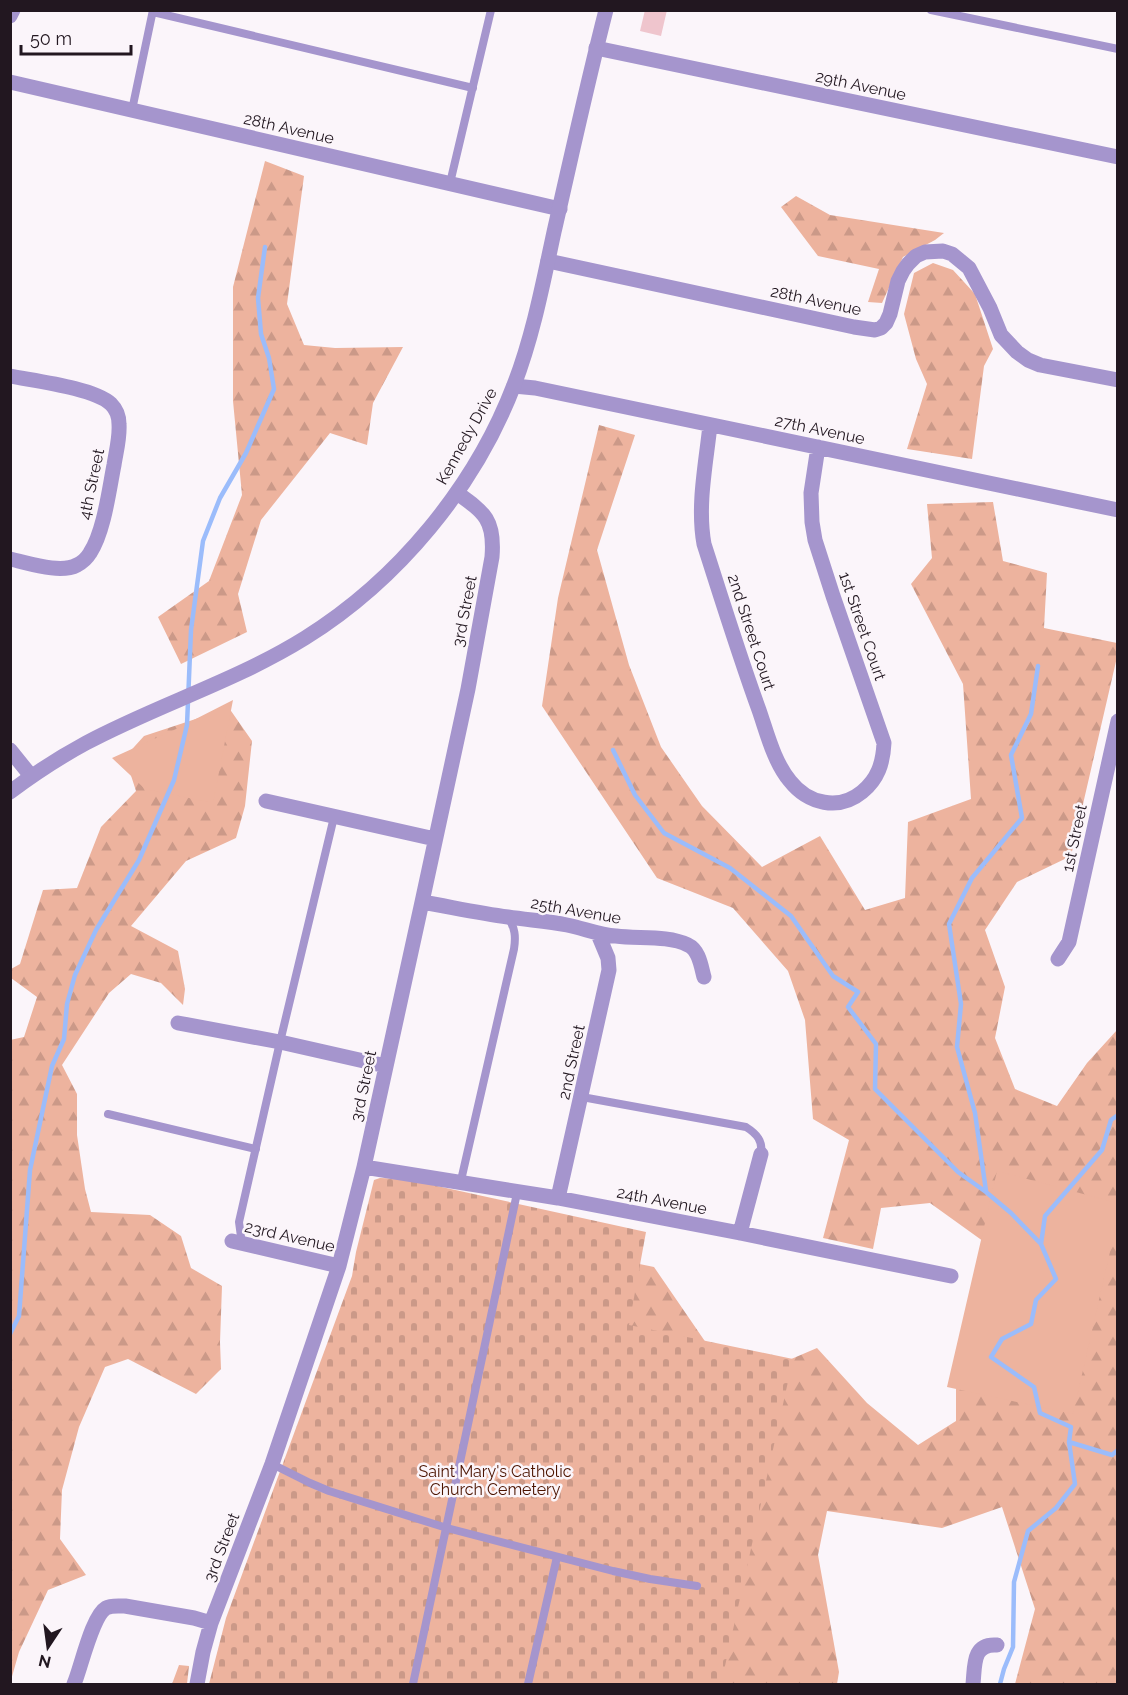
<svg xmlns="http://www.w3.org/2000/svg" width="1128" height="1695" font-family="Raleway,sans-serif">
  <style>
    .forest { fill: url(#forest-firs) }
    .cemetery { fill: url(#cemetery-stones) }
    .park { fill: #edb39e }
    .lines { fill: none; stroke-linecap: round; stroke-linejoin: round }
    .stream { stroke: #9bbcfb; stroke-width: 4.5 }
    .building { fill: #efc5cd }
    .service { stroke: #a595cd; stroke-width: 8 }
    .minor { stroke: #a595cd; stroke-width: 15 }
    .tertiary { stroke: #a595cd; stroke-width: 15 }
    .labels { text-anchor: middle; stroke-width: 5; stroke-linejoin: round; paint-order: stroke }
    .street-label { font-size: 16px; fill: #221720; stroke: #fbf5fa }
    .park-label { font-size: 16px; fill: #4c1400; stroke: #fbf5fa }
  </style>
  <defs>
    <pattern id="forest-firs" width="22" height="20" patternUnits="userSpaceOnUse" patternTransform="scale(1.5)"><rect width="22" height="20" fill="#edb39e"/><path d="M5 1l3.5 6h-7zM16 11l3.5 6h-7z" fill="#cb9988"/></pattern>
    <pattern id="cemetery-stones" width="16" height="16" patternUnits="userSpaceOnUse" patternTransform="scale(1.5)"><rect width="16" height="16" fill="#edb39e"/><path d="M2 7V4a2 2 0 0 1 4 0v3zM10 15v-3a2 2 0 0 1 4 0v3z" fill="#cb9988"/></pattern>
  </defs>
  <rect width="100%" height="100%" fill="#fbf5fa"/>
  <path class="forest" d="M265,161l39,15 -17,128 17,41 31,3 68,-1 -30,56 -6,42 -37,-12 -69,87 -23,74 9,38 -66,32 -23,-47 51,-36 33,-86 -9,-94v-114z
    M796,196l34,19 114,18 -9,7 -32,17 -21,46 -14,-1 11,-33 -61,-13 -37,-49z
    M933,263l20,7 22,24 18,55 -9,17 -12,93 -65,-10 20,-65 -11,-25 -12,-45 10,-41z
    M599,425l36,10 -38,115 32,115 32,82 41,59 60,61 58,-31 45,74 40,-12 3,-76 63,-23 -8,-115 -52,-100 21,-26 -5,-54 66,-2 10,59 44,12 -3,55 73,15v14l-46,199 -54,26 -32,48 20,57 -10,51 20,51 42,17 30,-43 30,-33v654h-102l20,-75 -33,-102 -60,21 -115,-17 -9,44 21,117 -2,12h-148l-71,-292 2,-132 34,7 59,86 36,24 68,-29 50,55 51,42 38,-24v-49l38,-123 -64,-46 -49,5 -8,41 -50,-11 26,-98 -36,-21 -8,-99 -17,-49 -55,-63 -76,-30 -115,-172 16,-108z
    M229,708l23,33 -7,65 -9,32 -50,23 -55,65 47,25 7,38 -2,16 -22,-22 -30,-9 -22,19 -47,72 15,29v41l8,54 6,23 59,3 31,21 10,32 31,18 -2,56 1,27 -25,25 -68,-35 -23,8 -26,60 -17,63 -2,49 26,36 -38,15 -29,62 -8,28 -1,-640 14,-3 13,-40 -26,-19v-9l9,-5 23,-74 34,-2 24,-61 35,-36 -11,-34 19,-21z
    M179,1665l10,1 -2,18h-15z"/>
  <path class="cemetery" d="M380,1178l25,1 241,53 -17,93 164,34 -72,325h-512l17,-66 126,-342 4,-24 18,-72z"/>
  <path class="park" d="M233,700l-20,103 -68,-14 -33,-31 64,-29z
    M997,1171l120,32v18l-44,193 -126,-27z"/>
  <g class="lines">
    <path class="stream" d="M613,750l22,45 29,38 66,35 61,48 42,60 25,16 -10,15 28,37 -1,45 83,83 28,20 25,21 30,31
      M986,1191l-11,-78 -18,-66 4,-43 -12,-80 23,-46 50,-60 -11,-63 20,-41 7,-48
      M10,1334l9,-18 11,-146 22,-104 12,-27 3,-35 8,-29 21,-45 43,-70 35,-80 13,-55 4,-95 12,-89 17,-43 26,-45 28,-64 -5,-31 -8,-24 -3,-36 7,-51
      M1069,1442l43,13 6,-5
      M1000,1684l4,-15 9,-22 1,-65 14,-51 28,-23 19,-24 -6,-42 2,-15 -31,-14 -6,-26 -43,-30 11,-18 29,-15 5,-24 20,-21 -15,-35 4,-28 57,-66 9,-30 7,-5"/>
  </g>
  <path class="building" d="M645,10h22l-6,26 -21,-5z"/>
  <g class="lines">
    <path class="service" d="M931,10l187,39
      M153,12l320,76
      M132,110l21,-100
      M450,183l41,-173
      M582,1097l164,30c11,7 17,14 15,27
      M108,1114l148,35
      M462,1183v-7l52,-227c2,-13 1,-21 -6,-32
      M242,1244l-3,-22 41,-180 54,-225
      M272,1464l38,19 19,8 118,37 166,43 37,8 47,7
      M413,1684l104,-491
      M528,1684l29,-127"/>
    <path class="minor" d="M10,16l3,-6
      M596,48l522,109
      M10,82l550,127
      M548,261l306,66 21,3 6,-2 5,-5 4,-9 8,-33 5,-10 5,-7 8,-8 9,-4 18,-1 9,3 17,14 21,40 11,27 16,17 11,8 12,5 78,15
      M10,376c25,5 84,12 101,28 5,5 8,13 8,20 1,14 -3,28 -5,41 -5,25 -10,67 -24,88 -3,5 -7,9 -13,12 -17,9 -48,-2 -67,-6
      M514,386l21,2 583,122
      M710,425c-4,39 -13,80 -6,119 18,56 35,111 55,166 8,23 15,52 31,71 18,23 49,30 72,11 16,-13 21,-29 22,-49l-51,-147 -18,-56 -3,-18 -1,-29 7,-46
      M10,750l21,26
      M266,801l169,38
      M422,902c29,5 57,11 86,15 19,3 39,4 59,8 16,3 32,10 49,11 22,3 52,-1 72,9 11,5 13,21 16,32
      M1058,959l11,-17 49,-221
      M178,1023l102,19 106,24
      M364,1167l194,31 182,35 211,43
      M558,1198l51,-228 -1,-12 -10,-24
      M740,1233l21,-79
      M232,1241l107,25
      M74,1684c7,-16 18,-68 32,-76 5,-3 12,-2 19,-2l69,12 17,5
      M197,1684l6,-32 8,-29 61,-159 67,-198 25,-99 58,-265 46,-213 24,-132c3,-37 -7,-44 -35,-64
      M973,1684c2,-18 -1,-41 24,-39"/>
    <path class="tertiary" d="M10,792c24,-18 50,-35 76,-49 71,-38 150,-62 219,-105 93,-58 170,-151 209,-253 19,-49 29,-102 40,-153 17,-74 33,-148 52,-222"/>
  </g>
  <g class="labels">
    <g class="street-label">
      <text transform="translate(861 85) rotate(12)" y="6">29th Avenue</text>
      <text transform="translate(289 128) rotate(13)" y="6">28th Avenue</text>
      <text transform="translate(816 300) rotate(12)" y="6">28th Avenue</text>
      <text transform="translate(820 429) rotate(12)" y="6">27th Avenue</text>
      <text transform="translate(466 436) rotate(-61)" y="6">Kennedy Drive</text>
      <text transform="translate(91 484) rotate(-78)" y="6">4th Street</text>
      <text transform="translate(464 611) rotate(-79)" y="6">3rd Street</text>
      <text transform="translate(863 626) rotate(71)" y="6">1st Street Court</text>
      <text transform="translate(752 632) rotate(72)" y="6">2nd Street Court</text>
      <text transform="translate(1074 838) rotate(-78)" y="6">1st Street</text>
      <text transform="translate(576 910) rotate(10)" y="6">25th Avenue</text>
      <text transform="translate(571 1062) rotate(-78)" y="6">2nd Street</text>
      <text transform="translate(363 1086) rotate(-78)" y="6">3rd Street</text>
      <text transform="translate(662 1200) rotate(11)" y="6">24th Avenue</text>
      <text transform="translate(290 1236) rotate(13)" y="6">23rd Avenue</text>
      <text transform="translate(221 1547) rotate(-69)" y="6">3rd Street</text>
    </g>
    <g class="park-label">
      <text x="495" y="1477">Saint Mary's Catholic<tspan x="495" dy="18">Church Cemetery</tspan></text>
    </g>
  </g>
  <rect width="1128" height="1695" fill="none" stroke="#221720" stroke-width="24"/>
  <g transform="translate(48 1647) rotate(193)" stroke="#fbf5fa" stroke-width="4.5" paint-order="stroke">
  <path d="M0-4.5L10 22L0 15L-10 22Z" fill="#221720"/>
  <text y="-9" font-size="16" font-weight="bold" text-anchor="middle" fill="#221720">N</text>
  </g>
  <path d="M21 45v9h110v-9" fill="none" stroke="#221720" stroke-width="3"/>
  <text x="30" y="45" font-size="18" fill="#221720" stroke="#fbf5fa" stroke-width="4.5" paint-order="stroke">50 m</text>
</svg>
